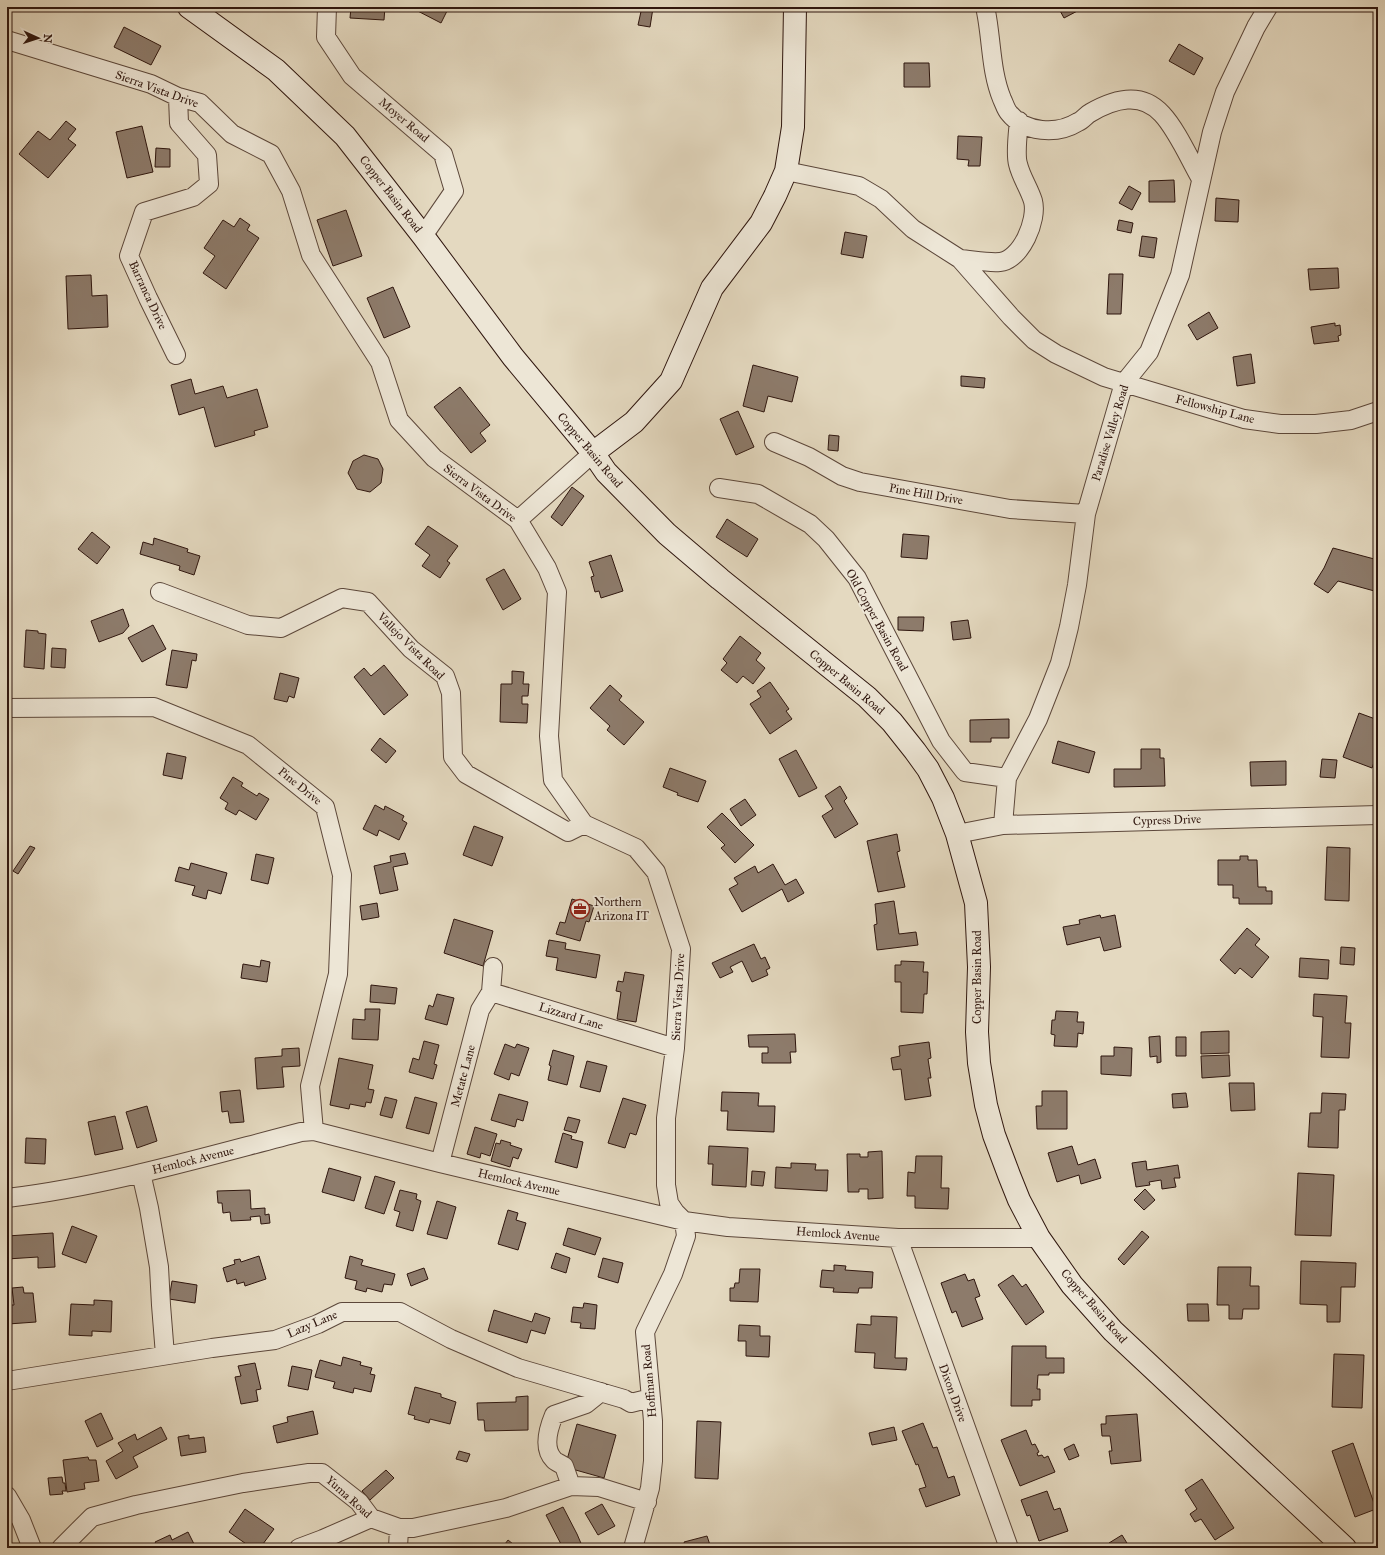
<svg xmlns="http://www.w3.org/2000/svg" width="1385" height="1555" font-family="'IM FELL Great Primer',serif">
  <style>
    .building { fill: #8d7b6b; stroke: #2f160e }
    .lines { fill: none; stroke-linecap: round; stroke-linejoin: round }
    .street-casing { stroke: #5c473a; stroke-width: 20 }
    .secondary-casing { stroke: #2f160e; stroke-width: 24 }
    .street { stroke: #ede6d6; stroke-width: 18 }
    .secondary { stroke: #ede6d6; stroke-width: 22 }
    .labels { text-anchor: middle; stroke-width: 3.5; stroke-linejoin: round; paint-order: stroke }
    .street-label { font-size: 12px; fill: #2f160e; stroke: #ede6d6 }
    .poi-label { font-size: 12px; fill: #2f160e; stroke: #ede6d6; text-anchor: start }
  </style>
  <rect width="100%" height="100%" fill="#e4d9c0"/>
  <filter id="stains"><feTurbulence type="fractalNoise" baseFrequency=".005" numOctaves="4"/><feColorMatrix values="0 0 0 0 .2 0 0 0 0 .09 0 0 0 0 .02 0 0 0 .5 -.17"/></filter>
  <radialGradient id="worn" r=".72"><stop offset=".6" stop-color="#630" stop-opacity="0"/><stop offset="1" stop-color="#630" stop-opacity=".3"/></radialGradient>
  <path class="building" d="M7,7h8l-8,5z
    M351,7h34l-1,13 -34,-2z
    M410,7h39l-8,16z
    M642,7l11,1 -3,19 -12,-2z
    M1058,7h27l-21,11z
    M124,27l37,19 -10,19 -37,-18z
    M1179,44l24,14 -9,17 -25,-14z
    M904,63h25l1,24h-26z
    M66,121l10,8 -8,10 8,6 -28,33 -29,-24 19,-23 12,9z
    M142,126l11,46 -26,6 -11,-46z
    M958,136l24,1 -2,29h-12l1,-6 -12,-1z
    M156,148l14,1v18h-15z
    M1174,180l1,22h-26v-21z
    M1129,186l12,7 -9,17 -13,-7z
    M1216,198l23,2 -1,22 -23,-1z
    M346,210l16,46 -29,10 -16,-46z
    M240,218l10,7 -3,5 12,8 -33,51 -23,-16 12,-17 -11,-8 19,-28 11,7z
    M1119,220l14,3 -2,10 -14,-3z
    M845,232l22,4 -4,22 -22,-4z
    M1142,236l15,2 -3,20 -15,-2z
    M1338,268l1,20 -29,2 -2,-21z
    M1109,274h14l-2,40h-14z
    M91,275l1,21 15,-1 1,32 -40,2 -2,-53z
    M393,287l17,40 -26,11 -17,-40z
    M1209,312l9,16 -21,12 -9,-15z
    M1335,323v3l5,-1 1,10 -3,1 1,5 -25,3 -3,-17z
    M1251,354l4,29 -18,3 -4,-29z
    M753,365l45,12 -6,25 -24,-6 -4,16 -21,-6z
    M961,376l24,2 -1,10 -23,-2z
    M191,379l4,15 28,-8 4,12 30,-9 11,38 -14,4 1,4 -40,12 -11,-40 -25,8 -8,-30z
    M460,387l30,38 -10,8 6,8 -15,12 -37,-46z
    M738,411l16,36 -18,8 -16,-36z
    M829,435l10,1 -1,15 -10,-1z
    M364,455l14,4 5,10 -2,14 -11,9 -13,-3 -9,-16 5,-12z
    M572,487l12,9 -22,30 -11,-9z
    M727,519l31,20 -11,18 -31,-20z
    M428,526l30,20 -11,15 3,2 -10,15 -18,-12 8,-11 -15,-11z
    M92,532l18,15 -13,17 -19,-15z
    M903,534l26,2 -2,23 -26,-2z
    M154,538l34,11 -1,3 13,4 -6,19 -15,-5 1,-4 -40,-12 3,-12 10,3z
    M1333,548l45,12v32l-40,-11 -10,12 -14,-9 10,-16z
    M611,555l12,36 -22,7 -2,-7 -4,1 -4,-15 3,-1 -5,-14z
    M504,569l17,30 -18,11 -17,-31z
    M123,609l6,17 -6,7 -24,9 -8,-21z
    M898,617h26l-1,14 -25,-1z
    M968,620l3,18 -18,2 -2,-18z
    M153,625l13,24 -24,13 -14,-24z
    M26,630l12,1v2l8,1 -2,35 -20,-2z
    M7,636h2l-1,19h-1z
    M740,636l21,17 -5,7 9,8 -12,16 -10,-8 -6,7 -16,-13 6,-7 -4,-4z
    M52,648l14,1 -1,19 -14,-1z
    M172,650l25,4 -1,7 -4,-1 -5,28 -21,-3z
    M384,665l24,30 -24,20 -30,-38 10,-9 7,8z
    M512,671l12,1 -1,12h6l-1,12h-6v8h6l-1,19 -27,-1 1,-38h11z
    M280,673l19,5 -5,20 -5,-2 -2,6 -13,-3z
    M770,682l19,27 -3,2 6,8 -22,15 -20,-30 11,-7 -4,-6z
    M610,685l12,11 -3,4 25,22 -20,23 -17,-15 3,-4 -20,-18z
    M1359,713l19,7v31l-6,17 -29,-11z
    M1009,719v19h-18v4h-21v-22z
    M380,738l16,13 -10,12 -15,-13z
    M1058,741l37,11 -6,21 -37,-10z
    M1141,749h19v9h4l1,28 -51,1v-18h27z
    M796,750l21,38 -18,9 -20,-38z
    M167,753l19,4 -4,22 -19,-4z
    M1322,759l15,1 -2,18 -15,-1z
    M1286,761v24l-35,1 -1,-24z
    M670,768l36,13 -8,21 -21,-7 1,-2 -15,-6z
    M233,777l10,6 -2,3 16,10 2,-3 10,6 -13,21 -17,-10 -3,5 -11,-6 3,-6 -8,-5z
    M840,786l7,12 -3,3 14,23 -23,14 -13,-22 11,-7 -8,-13z
    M745,799l11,16 -15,11 -11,-17z
    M375,805l9,5 1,-4 19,10 -2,4 5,3 -8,17 -20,-10 -2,6 -14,-7z
    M722,813l32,32 -19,18 -14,-15 4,-3 -18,-18z
    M474,826l29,11 -11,29 -29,-11z
    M897,834l3,17 -3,1 8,35 -27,5 -11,-51z
    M30,846l5,2 -17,26 -5,-3z
    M1327,847l23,1 -1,53 -24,-1z
    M405,853l3,11 -15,3 5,23 -18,4 -6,-28 17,-4 -1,-6z
    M256,854l18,4 -6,26 -17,-4z
    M1240,856h8v4h9l1,27h8v4h6v13h-33v-6h-6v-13h-15v-25h22z
    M191,863l36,10 -6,21 -13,-4 -2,9 -14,-4 3,-9 -20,-5 4,-14 10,3z
    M773,864l12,21 11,-6 8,14 -16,9 -6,-13 -40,23 -13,-23 9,-5 -4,-6 21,-12 3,7z
    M572,899l22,7 -5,16 -3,-1 -6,20 -24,-7 4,-12 5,1z
    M894,901l5,33 17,-2 2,13 -41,5 -3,-25 3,-1 -2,-20z
    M377,903l2,14 -17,3 -2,-14z
    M1100,915l1,3 14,-3 6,32 -17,4 -4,-14 -33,8 -4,-18 17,-3 -1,-4z
    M454,919l39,12 -10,35 -39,-13z
    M1247,928l13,11 -5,6 14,12 -17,21 -12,-10 -5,6 -15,-14z
    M549,940l17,3 -1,6 35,6 -4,23 -40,-8 2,-12 -12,-2z
    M754,944l7,15 4,-2 5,11 -4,2 2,5 -16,7 -10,-21 -12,6 3,5 -13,6 -8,-15z
    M1341,947l14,1 -1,17 -14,-1z
    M1300,958l29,2 -1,19 -29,-2z
    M261,960l9,2 -3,20 -26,-4 2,-14 17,3z
    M901,961l23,1 -1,10h5l-1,22h-3l-1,19 -22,-1v-30h-6v-17h6z
    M625,972l19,3 -8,47 -19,-3 4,-27 -5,-1 2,-10 5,1z
    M371,985l26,3 -2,16 -25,-2z
    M437,994l17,4 -7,27 -22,-6 4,-14 4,2z
    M1314,994l33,2 -2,27h6l-2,35 -28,-1 2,-40 -10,-1z
    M365,1009h15l-2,31 -26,-1 1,-20 12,1z
    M1056,1011l22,1 -1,10h7l-1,12 -5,-1 -1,14 -23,-1 1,-11 -4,-1 1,-14h3z
    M1229,1031v22l-28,1v-22z
    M795,1034l1,18h-6l1,11h-29v-10h6v-6h-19l-1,-12z
    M1160,1036l1,26 -4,1v-7l-7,1 -1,-20z
    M1176,1037h10v19h-10z
    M424,1041l15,4 -5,19 3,1 -4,14 -24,-7 4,-14 6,2z
    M929,1042l2,16 -3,1 3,19h-3l3,18 -26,4 -4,-31 -8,1 -2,-12 9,-2 -1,-10z
    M505,1044l10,4 2,-4 12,4 -10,28 -8,-3 -2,7 -15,-6z
    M1114,1047l18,1 -1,28 -30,-2v-18h13z
    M299,1048l1,18 -18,1 2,20 -27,2 -2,-31 27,-2v-7z
    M553,1050l21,6 -7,29 -19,-5 3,-14 -2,-1z
    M1229,1055l1,21 -28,2 -1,-22z
    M339,1058l34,7 -5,24 6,1 -3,13 -5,-1 -1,5 -15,-3 -1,5 -19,-4z
    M587,1061l20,5 -7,26 -20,-5z
    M1229,1083h25l1,27 -24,1z
    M240,1090l4,32 -14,1 -2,-12 -6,1 -2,-20z
    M1042,1091h25v38h-30l-1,-23h6z
    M722,1092l37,1 -1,13h17l-1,26 -47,-2 1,-19h-7z
    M1186,1093l2,14 -15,1 -1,-14z
    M1322,1093l24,1 -1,16h-6l-1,38 -30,-1 2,-34h11z
    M499,1094l29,8 -5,19 -6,-2 -2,8 -24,-7z
    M385,1097l12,3 -5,18 -12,-3z
    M415,1097l22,6 -8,31 -23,-6z
    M623,1098l23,7 -10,30 -6,-2 -5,15 -17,-5z
    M147,1106l10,35 -20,7 -11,-36z
    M115,1116l8,33 -28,6 -7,-33z
    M568,1117l12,3 -4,13 -12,-3z
    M475,1127l22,7 -7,22 -9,-3 -1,5 -13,-4z
    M563,1133l9,3 -1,3 12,3 -6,26 -22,-6z
    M26,1138l20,1 -1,25 -20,-1z
    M501,1140l10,3 -1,2 12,4 -4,10 -5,-2 -3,10 -19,-6 5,-18 4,1z
    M709,1146l39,2 -2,39 -34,-2 1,-21h-5z
    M1072,1146l6,19 17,-6 6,19 -20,6 -2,-9 -22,7 -9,-29z
    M882,1151l1,47 -15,1v-10h-9v3h-11l-1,-38h13v3h8v-5z
    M916,1156h26l-1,32h8l-1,21 -33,-1v-12h-8l1,-24 7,1z
    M1146,1161l1,9 31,-5 2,13h-6l2,9 -14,2 -1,-9 -12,2 1,3 -14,2 -4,-24z
    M791,1163l25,1 -1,6h13l-1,21 -52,-3 1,-21 15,1z
    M329,1168l32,9 -7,24 -32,-9z
    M752,1171l13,1 -2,14 -12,-1z
    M1298,1173l36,2 -3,61 -36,-1z
    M375,1176l20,6 -11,32 -19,-6z
    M1145,1189l10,11 -11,10 -10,-10z
    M250,1190l1,19 14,-1v7l4,-1 1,9 -9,1 -1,-8 -10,1 1,3 -20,1 -1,-9 -7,1 -1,-10h-4l-1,-12z
    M400,1190l17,4 -1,5 5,2 -8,30 -17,-5 4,-14 -6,-2z
    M437,1201l19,6 -9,32 -20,-5z
    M508,1210l10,3 -2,7 10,3 -8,27 -20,-6z
    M72,1226l25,10 -11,27 -24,-9z
    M568,1228l33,10 -6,17 -32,-10z
    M1142,1231l7,6 -25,28 -6,-6z
    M53,1233l2,34 -17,1v-11l-31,2v-23z
    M556,1253l14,5 -4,15 -15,-5z
    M259,1256l7,23 -21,7 -1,-4 -7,2 -1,-5 -9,3 -4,-14 12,-4 -1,-4 6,-1 1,3z
    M350,1256l13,4 -2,5 34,9 -3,11 -8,-1 -2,8 -15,-4 -1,4 -11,-3 2,-8 -12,-3z
    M603,1258l20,5 -5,20 -20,-6z
    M1301,1261l55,2 -1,24h-14l-1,35h-13v-17l-27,-1z
    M834,1265l12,1 -1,4 28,2 -1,16h-13l-1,5 -25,-1 1,-4 -14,-1 2,-17 12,1z
    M1218,1267h33l-1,19h9v23h-16l-1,10h-13v-14h-12z
    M424,1268l4,11 -17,7 -4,-12z
    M740,1269h20l-2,33 -28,-1v-13h4l1,-5h4z
    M965,1274l3,7 6,-2 6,17 -5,2 8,21 -21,8 -6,-16 -4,2 -11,-30z
    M1013,1275l9,12 4,-3 18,28 -18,13 -28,-40z
    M172,1281l25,4 -2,18 -26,-4z
    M23,1287l1,6h9l3,29 -28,2 -1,-19h7l-2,-17z
    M94,1300l18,1 -1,31 -19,-1v5l-23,-1 2,-31 23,1z
    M584,1303l13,2 -2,24 -15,-1 1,-5 -10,-1 2,-15 10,1z
    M1187,1304h21l1,17h-21z
    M494,1310l38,12 3,-9 15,5 -5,16 -14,-4 -4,13 -39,-12z
    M871,1316l26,1 -2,41h12l-1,12 -32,-2 1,-15 -20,-1 2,-28 14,1z
    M739,1325l21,1v10h10l-1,21 -23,-1v-15h-8z
    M1012,1346h34v12h18v15h-15v2h-11l-1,14h3v11h-8v6h-21z
    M1334,1354l30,1 -2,53 -30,-1z
    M343,1357l18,5 -1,3 12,3 -2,6 5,1 -4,17 -17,-4 -1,5 -20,-5 2,-6 -20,-5 5,-17 21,6z
    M255,1363l6,26 -5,1 2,11 -17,3 -6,-27 6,-1 -3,-10z
    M292,1366l20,4 -4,20 -20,-4z
    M415,1387l26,7v3l15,5 -6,22 -20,-5 -1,4 -15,-4 1,-3 -7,-2z
    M528,1396v34l-43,1 -1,-11h-6l-1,-17 39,-1v-5z
    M313,1411l5,23 -41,9 -4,-17 15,-4 -1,-5z
    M101,1413l12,26 -16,8 -12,-26z
    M1137,1414l4,47 -30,3 -2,-13h3l-2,-15h-8l-1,-12h5v-8z
    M697,1421l24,1 -3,57 -23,-1z
    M923,1423l10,25 4,-1 11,31 6,-2 6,19 -34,12 -7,-18 7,-2 -8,-23 -2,1 -14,-34z
    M577,1424l39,11 -12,43 -39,-11z
    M161,1427l6,12 -34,18 5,10 -22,12 -10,-18 17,-10 -5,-8 17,-9 2,6z
    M894,1427l3,13 -25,5 -3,-12z
    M1026,1430l6,15 3,-1 4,8 -2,1 1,3 4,-1 2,3 4,-2 7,16 -35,14 -19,-46z
    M189,1435v4l15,-2 2,15 -25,4 -3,-19z
    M1353,1443l23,66 -21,8 -23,-66z
    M1074,1444l5,12 -10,4 -5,-11z
    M459,1451l11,3 -3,8 -11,-3z
    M88,1457l1,3h7l3,21 -15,2 1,6 -18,3 -4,-32z
    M386,1470l8,8 -24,22 -8,-9z
    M62,1477l1,6h2l1,8h-4l1,3 -13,1 -2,-17z
    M1202,1479l32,49 -19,12 -14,-21 -6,3 -5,-8 7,-5 -12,-19z
    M1047,1491l7,19 6,-2 8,23 -29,10 -9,-26 -3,1 -6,-16z
    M602,1504l13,22 -17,9 -13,-22z
    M563,1507l14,27 6,14h-20l-17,-33z
    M245,1509l29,20 -14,19h-8l-23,-16z
    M188,1532l8,16h-41l3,-1 -3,-5 15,-7 2,5z
    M1122,1535l8,13h-18l-3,-5z
    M707,1536l4,12h-25l-2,-6z
    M508,1540l10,8h-16z"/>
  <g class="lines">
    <g class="street-casing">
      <path id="street" d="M327,7l-1,30 26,39 91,78 11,37 -31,45
        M985,7c2,8 3,16 4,24 3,23 4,46 13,68 2,4 4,11 7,14 16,20 48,22 69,9 5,-2 8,-7 12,-9 24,-14 51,-22 72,1 15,16 28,46 39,65
        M7,40l144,44 27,13 22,6 32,31 39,20 20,37 20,64 69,107 19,58 35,38 84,62 29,48 10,24 -8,144 4,44 31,44 52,24 20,24 25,77 -6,99 -9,70v67l3,18 6,9 9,9 2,15 -13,38 -28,58 8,89v40l-3,27 -17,60
        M786,171l73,15 22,13 32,30 47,30 51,58 23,23 22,14 48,23 140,42 36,5h36l35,-4 27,-9
        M960,259c13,1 27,4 40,3 21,-2 38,-42 33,-61 -4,-13 -12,-24 -15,-37 -3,-10 0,-32 1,-43
        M176,355l-28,-57 -19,-42 15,-44 49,-15 16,-13 -2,-29 -28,-32 -1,-26
        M774,442l35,15 33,19 18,6 150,27 76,5
        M719,488l39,6 52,30 16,15 31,39 84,163 24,31 42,6
        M518,520l75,-67
        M160,592l88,33 33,3 61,-30 26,4 43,47 34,27 6,17 2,64 13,17 102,58 16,-8
        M7,708l147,-1 94,38 77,62 17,68 -4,99 -28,112 4,45
        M1003,825l4,-47 31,-59 22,-56 9,-36 8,-42 9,-71 38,-131 25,-31 31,-77 32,-143 13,-40 31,-65 12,-20
        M957,834l46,-9 375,-10
        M493,967l-2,25 184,56
        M440,1163l40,-153 11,-18
        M141,1173l8,35 10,59 2,38 4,50
        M7,1198c100,-12 197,-41 294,-66l13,-1 126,32 244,58 44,6 170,11h141
        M898,1238l111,310
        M7,1381l205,-33 63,-8 43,-16 24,-12h58l51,27 67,29 106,31 7,4 20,-5
        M571,1486l-7,-20c-3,-2 -8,-4 -10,-6 -12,-12 -5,-33 0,-45l32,-11 15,-12
        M7,1496l14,24 11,28
        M61,1548l31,-31 44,-12 107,-22 66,-10h13l37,29 12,16 28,10h14l93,-20 65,-22 28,1 48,15
        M299,1548l24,-9 48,-21
        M398,1548l1,-20"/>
    </g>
    <g class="secondary-casing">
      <path id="secondary" d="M189,7l87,63 69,66 78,100 90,121 80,96 13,19 61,62 53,45 147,118 25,25 23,29 13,18 15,29 14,36 19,69 3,64 -2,65 2,31 7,42 8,30 15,40 10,25 20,38 33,47 41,46 232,217
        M593,453l41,-31 37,-41 41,-93 49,-65 14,-27 11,-25 7,-44 2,-120"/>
    </g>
    <use href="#street" class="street"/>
    <use href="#secondary" class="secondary"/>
  </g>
  <defs>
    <g id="office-ring" transform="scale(1)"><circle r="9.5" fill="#ede6d6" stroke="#8f2418" stroke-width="1.5"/><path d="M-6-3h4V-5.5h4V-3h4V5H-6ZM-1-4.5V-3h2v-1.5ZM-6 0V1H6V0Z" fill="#8f2418"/></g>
  </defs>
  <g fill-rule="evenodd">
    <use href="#office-ring" x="580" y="909"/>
  </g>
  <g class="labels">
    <g class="street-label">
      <text transform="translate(157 89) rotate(20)" y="4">Sierra Vista Drive</text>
      <text transform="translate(404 120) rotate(40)" y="4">Moyer Road</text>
      <text transform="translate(391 194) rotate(52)" y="4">Copper Basin Road</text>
      <text transform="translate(148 295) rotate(65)" y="4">Barranca Drive</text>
      <text transform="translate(1215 409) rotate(15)" y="4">Fellowship Lane</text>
      <text transform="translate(1110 433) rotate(-73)" y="4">Paradise Valley Road</text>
      <text transform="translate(590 450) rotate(50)" y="4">Copper Basin Road</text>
      <text transform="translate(480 493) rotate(37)" y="4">Sierra Vista Drive</text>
      <text transform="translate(926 494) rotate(10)" y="4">Pine Hill Drive</text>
      <text transform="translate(877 620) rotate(61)" y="4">Old Copper Basin Road</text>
      <text transform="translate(411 646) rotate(45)" y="4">Vallejo Vista Road</text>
      <text transform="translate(847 682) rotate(40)" y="4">Copper Basin Road</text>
      <text transform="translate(300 786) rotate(39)" y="4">Pine Drive</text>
      <text transform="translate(1167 820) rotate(-2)" y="4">Cypress Drive</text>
      <text transform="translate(977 977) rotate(-90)" y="4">Copper Basin Road</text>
      <text transform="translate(678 997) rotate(-87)" y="4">Sierra Vista Drive</text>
      <text transform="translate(571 1016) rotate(17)" y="4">Lizzard Lane</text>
      <text transform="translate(463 1076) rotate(-75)" y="4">Metate Lane</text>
      <text transform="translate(193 1160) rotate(-14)" y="4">Hemlock Avenue</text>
      <text transform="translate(519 1182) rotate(13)" y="4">Hemlock Avenue</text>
      <text transform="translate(838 1234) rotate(4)" y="4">Hemlock Avenue</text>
      <text transform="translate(1094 1306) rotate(49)" y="4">Copper Basin Road</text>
      <text transform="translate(312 1324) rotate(-23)" y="4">Lazy Lane</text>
      <text transform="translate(649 1381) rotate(-95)" y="4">Hoffman Road</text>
      <text transform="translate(953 1393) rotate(70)" y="4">Dixon Drive</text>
      <text transform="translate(349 1497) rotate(42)" y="4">Yuma Road</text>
    </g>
    <g class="poi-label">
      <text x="594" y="906">Northern<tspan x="594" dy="14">Arizona IT</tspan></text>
    </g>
  </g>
  <rect width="1385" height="1555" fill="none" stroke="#e4d9c0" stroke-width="24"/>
  <rect x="8" y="8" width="1369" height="1539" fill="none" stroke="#2f160e" stroke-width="2"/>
  <rect x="12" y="12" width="1361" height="1531" fill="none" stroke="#2f160e"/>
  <g transform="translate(38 38) rotate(93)" stroke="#ede6d6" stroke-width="3" paint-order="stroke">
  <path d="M0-3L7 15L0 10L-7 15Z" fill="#2f160e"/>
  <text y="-6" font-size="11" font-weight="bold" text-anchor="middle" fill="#2f160e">N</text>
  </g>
  <rect width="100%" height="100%" filter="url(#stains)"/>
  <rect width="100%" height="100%" fill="url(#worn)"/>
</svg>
